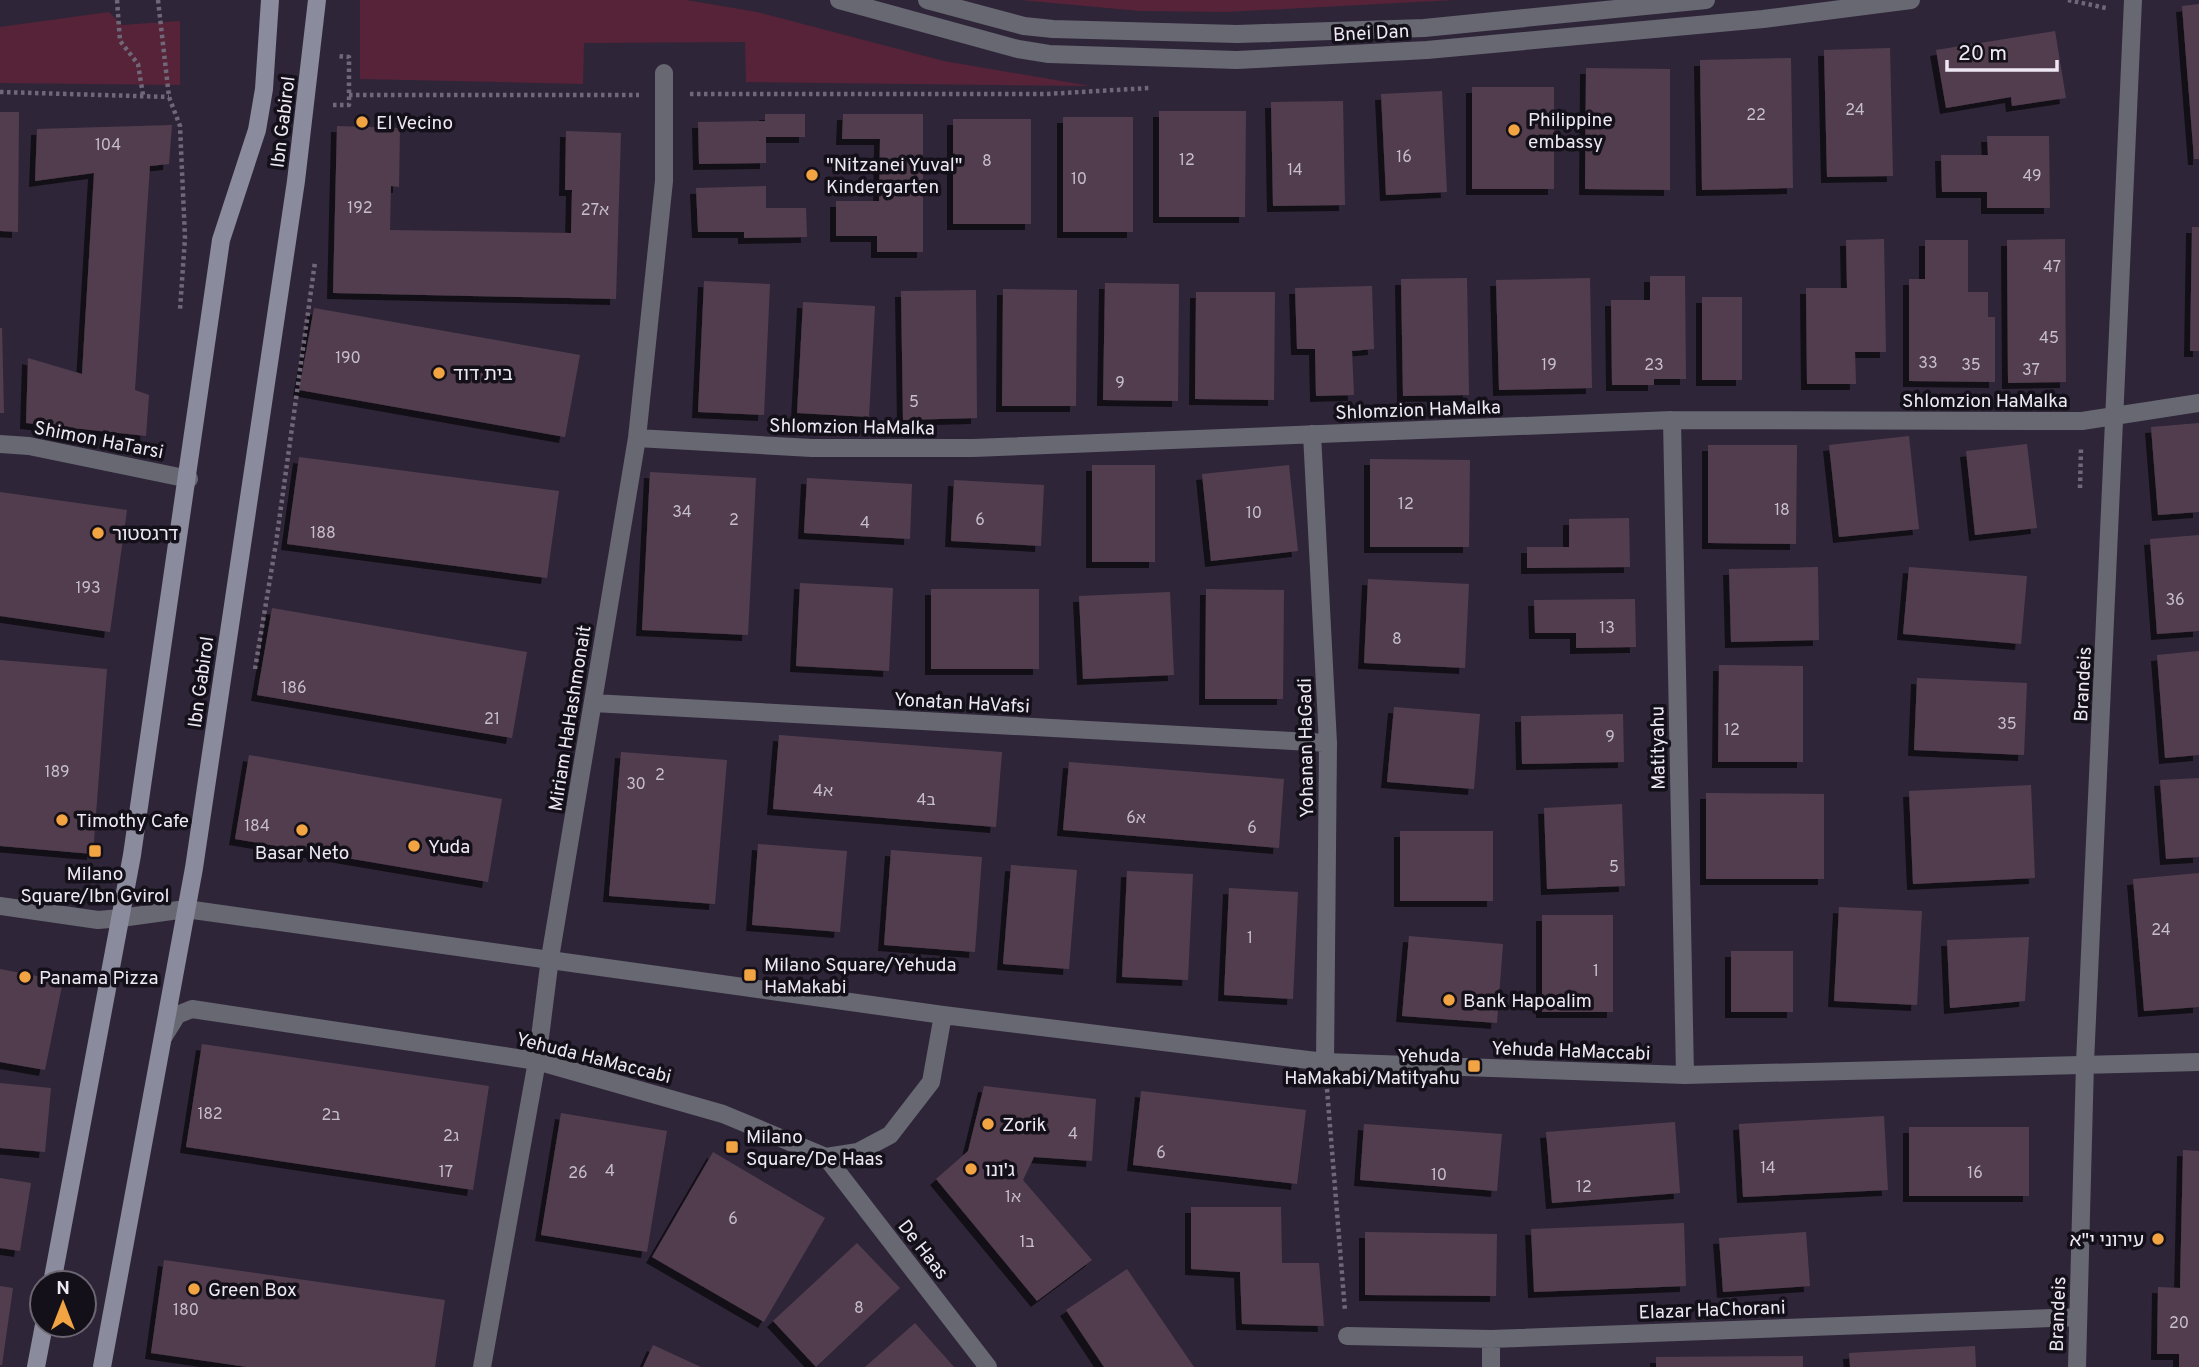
<svg xmlns="http://www.w3.org/2000/svg" width="2199" height="1367" font-family="Overpass,'Noto Sans Hebrew',sans-serif">
  <style>
    .green { fill: #572338 }
    .building { fill: #513e4e; filter: url(#shadow) }
    .lines { fill: none; stroke-linecap: round; stroke-linejoin: round }
    .path { stroke: #706778; stroke-width: 4.5; stroke-dasharray: 3.5 3.5; stroke-linecap: butt }
    .minor { stroke: #676872; stroke-width: 18 }
    .tertiary { stroke: #676872; stroke-width: 18 }
    .secondary { stroke: #8a8b9c; stroke-width: 18 }
    .poi-dot { fill: #f3a442; stroke: #141019; stroke-width: 2.5 }
    .labels { text-anchor: middle; stroke-width: 7; stroke-linejoin: round; paint-order: stroke }
    .number-label { font-size: 16px; fill: #c7becb }
    .street-label { font-size: 19px; fill: #eee8f5; stroke: #141019 }
    .poi-label { font-size: 19px; fill: #eee8f5; stroke: #141019; text-anchor: start }
  </style>
  <defs>
    <filter id="shadow"><feDropShadow dx="-6" dy="6" stdDeviation="0" flood-color="#0009"/></filter>
  </defs>
  <rect width="100%" height="100%" fill="#2f2538"/>
  <path class="green" d="M360,0h326l71,12 187,49 146,25 -344,-4 -1,-40 -161,1 -1,41 -223,-5z
    M1020,0h435l-229,12 -86,-1z
    M109,12l13,13 58,-4v64l-180,-2v-56z"/>
  <path class="building" d="M2199,4v155h-5l-12,-153z
    M2055,31l11,67 -54,8 -1,-9 -65,11 -10,-58z
    M1890,48l3,128 -66,1 -3,-127z
    M1791,58l2,130 -91,2 -2,-130z
    M1586,68l84,1v121l-85,-1z
    M1472,87h82v102h-82z
    M1442,91l5,101 -61,3 -5,-101z
    M1343,101l2,104 -72,1 -2,-104z
    M1159,111h87l-1,106h-86z
    M0,112h19l-1,120 -18,-1z
    M765,114h40v23h-39v26l-67,1 -1,-42 67,-1z
    M843,114h80v138h-46v-16h-41v-35h43l1,-62h-38z
    M1063,117h70v115h-70z
    M953,119h78v105h-78z
    M172,125l-3,39 -19,2 -15,224 14,5 -3,41 -120,-13 2,-65 54,16 12,-201 -59,8 2,-52z
    M337,126l63,2 -1,59 -8,-1 -1,44 181,3 1,-43h-7l1,-59 55,2 -5,166 -283,-6z
    M1987,136h62l1,72h-63v-16h-45l-1,-37h47z
    M766,186v22h40l1,29 -63,1v-6h-46l-2,-44z
    M2192,227h7v124h-9z
    M1884,239l2,113h-31l1,32h-49l-1,-96h41l-1,-48z
    M2065,239l1,143 -58,1 -1,-143z
    M1925,240h43v52h20v25h7v65l-86,-1v-102h16z
    M1650,276h35l1,103h-32v6h-42l-1,-85h39z
    M1467,278l2,117 -66,1 -2,-117z
    M1590,278l2,110 -93,2 -3,-110z
    M704,281l66,3 -6,131 -66,-3z
    M1105,283l74,1 -1,117 -75,-1z
    M1372,286l2,63 -22,2 2,44 -38,1 -1,-47h-18l-2,-61z
    M1003,289l74,1 -1,116h-74z
    M976,290l1,128 -74,2 -2,-129z
    M1196,292h79l-1,108 -79,-1z
    M1702,297h40v83h-40z
    M803,302l72,4 -6,111 -72,-4z
    M314,308l266,47 -15,82 -266,-47z
    M0,328h2l2,85h-4z
    M2199,423v89l-41,3 -7,-88z
    M1909,436l10,93 -80,8 -10,-92z
    M2027,444l10,84 -62,7 -9,-84z
    M1708,445h89l-1,99 -88,-1z
    M299,457l260,34 -12,87 -260,-34z
    M1370,459l100,1 -1,87h-99z
    M1092,465h63v97h-63z
    M1289,465l9,86 -87,10 -9,-87z
    M650,472l106,6 -8,157 -106,-5z
    M807,478l105,6 -2,55 -106,-6z
    M954,480l90,5 -3,61 -90,-5z
    M0,492l127,18 -17,122 -110,-16z
    M1629,518l1,49 -103,1v-21h42v-28z
    M2199,535v96l-42,3 -7,-95z
    M1818,567l1,73 -88,2 -2,-73z
    M1909,567l118,9 -6,68 -118,-10z
    M1368,579l101,5 -4,84 -101,-5z
    M800,583l93,5 -4,83 -93,-5z
    M931,589h108v80h-108z
    M1206,589l78,1 -1,109h-78z
    M1170,592l4,83 -91,4 -4,-83z
    M1635,599l1,48 -60,1v-15h-41l-1,-33z
    M272,608l255,44 -15,86 -255,-43z
    M2199,651v104l-34,3 -8,-103z
    M0,660l107,9 -14,185 -93,-8z
    M1719,665l84,1v96h-85z
    M1917,678l110,5 -3,72 -110,-5z
    M1394,707l86,7 -6,75 -87,-7z
    M1623,714l1,48 -102,2 -1,-48z
    M779,735l223,17 -6,75 -223,-18z
    M621,752l106,8 -12,144 -106,-8z
    M249,755l253,44 -14,83 -253,-43z
    M1069,762l215,17 -5,69 -216,-18z
    M2199,778v79l-33,2 -6,-79z
    M2031,785l4,93 -122,6 -4,-93z
    M1706,793l118,1v85h-118z
    M1622,804l3,82 -78,3 -3,-81z
    M1400,831h93v70h-93z
    M758,844l89,7 -7,81 -88,-7z
    M891,850l91,7 -7,95 -91,-7z
    M1011,865l66,5 -8,99 -66,-5z
    M1127,871l66,3 -5,106 -66,-3z
    M2199,873v134l-55,4 -11,-132z
    M1229,888l69,4 -5,107 -69,-4z
    M1839,907l83,4 -5,94 -83,-4z
    M1542,915h71v97h-71z
    M1409,936l94,8 -6,79 -95,-7z
    M2029,937l-4,64 -75,7 -3,-68z
    M1731,951h62v61h-62z
    M0,969l63,12 -18,89 -45,-8z
    M202,1044l287,42 -16,104 -287,-43z
    M0,1083l51,5 -6,64 -45,-4z
    M984,1086l112,13 -4,62 -58,-4 -11,23 69,80 -55,41 -101,-122 32,-28z
    M1141,1091l165,19 -9,74 -164,-19z
    M561,1113l106,18 -20,121 -106,-17z
    M1884,1116l4,74 -145,7 -4,-73z
    M1675,1122l5,71 -128,10 -6,-71z
    M1364,1124l138,10 -5,57 -137,-11z
    M1909,1127h120v69h-120z
    M2183,1150l16,1v216h-20v-13h-22l1,-67 22,1z
    M713,1152l112,66 -61,104 -112,-65z
    M0,1178l31,5 -11,68 -20,-3z
    M1191,1207h90l1,56h37l5,63 -82,-2 -2,-52 -49,-3z
    M1684,1223l2,63 -152,6 -3,-63z
    M1365,1232l132,2 -1,62 -131,-1z
    M1806,1232l4,54 -87,6 -4,-54z
    M857,1243l43,45 -84,79 -43,-46z
    M164,1260l281,40 -10,67h-188l-96,-14z
    M1127,1269l67,98h-90l-38,-57z
    M0,1286l13,2 -11,77h-2z
    M915,1323l39,44h-89z
    M653,1345l48,22h-58z
    M1975,1346l1,21h-126l-1,-14z
    M1803,1356v11h-147v-10z"/>
  <g class="lines">
    <path class="path" d="M117,0l3,41 18,23 5,31
      M158,0l11,97 11,29 5,112 -5,72
      M2068,0l38,8
      M0,92l169,5
      M690,94h356l104,-6
      M349,95h290
      M333,105h16v-48l-11,-1
      M2080,488l1,-40
      M255,669l21,-126 39,-281
      M1327,1089l18,222"/>
    <path class="minor" d="M839,0l179,49 31,5 188,6 190,-10 336,-31 148,-19
      M927,0l97,26 29,3 184,5 187,-6 282,-28
      M1672,420l13,655
      M1312,434l16,309 -3,319
      M637,438l175,10h161l699,-28 410,1 117,-18
      M0,444l29,2 160,33
      M593,703l735,40
      M0,906l98,14 23,-2
      M826,1157l162,210
      M1347,1336l144,3 587,-22
      M482,1367l55,-306 13,-103 87,-520 27,-257v-108
      M1491,1367v-28
      M2077,1367l8,-304 48,-1063"/>
    <path class="tertiary" d="M121,918l65,-9 757,106 382,47 360,13 514,-13
      M164,1036l13,-21 15,-6 345,52 186,53 103,43 32,-5 32,-17 41,-53 12,-67"/>
    <path class="secondary" d="M52,1283l80,-428 89,-615 36,-110 7,-41 6,-89
      M36,1367l8,-42
      M102,1367l92,-499 102,-687 21,-181"/>
  </g>
  <g class="poi-dot">
    <circle cx="362" cy="122" r="7"/>
    <circle cx="1514" cy="130" r="7"/>
    <circle cx="812" cy="175" r="7"/>
    <circle cx="439" cy="373" r="7"/>
    <circle cx="98" cy="533" r="7"/>
    <circle cx="62" cy="820" r="7"/>
    <circle cx="302" cy="830" r="7"/>
    <circle cx="414" cy="846" r="7"/>
    <rect x="88" y="844" width="14" height="14" rx="3.5"/>
    <rect x="743" y="968" width="14" height="14" rx="3.5"/>
    <circle cx="25" cy="977" r="7"/>
    <circle cx="1449" cy="1000" r="7"/>
    <rect x="1467" y="1059" width="14" height="14" rx="3.5"/>
    <circle cx="988" cy="1124" r="7"/>
    <rect x="725" y="1140" width="14" height="14" rx="3.5"/>
    <circle cx="971" cy="1169" r="7"/>
    <circle cx="2158" cy="1239" r="7"/>
    <circle cx="194" cy="1289" r="7"/>
  </g>
  <g class="labels">
    <g class="number-label">
      <text x="1855" y="115">24</text>
      <text x="1756" y="120">22</text>
      <text x="108" y="150">104</text>
      <text x="1404" y="162">16</text>
      <text x="1187" y="165">12</text>
      <text x="987" y="166">8</text>
      <text x="1295" y="175">14</text>
      <text x="2032" y="181">49</text>
      <text x="1079" y="184">10</text>
      <text x="360" y="213">192</text>
      <text x="595" y="215">27א</text>
      <text x="2052" y="272">47</text>
      <text x="2049" y="343">45</text>
      <text x="348" y="363">190</text>
      <text x="1928" y="368">33</text>
      <text x="1549" y="370">19</text>
      <text x="1654" y="370">23</text>
      <text x="1971" y="370">35</text>
      <text x="2031" y="375">37</text>
      <text x="1120" y="388">9</text>
      <text x="914" y="407">5</text>
      <text x="1406" y="509">12</text>
      <text x="1782" y="515">18</text>
      <text x="682" y="517">34</text>
      <text x="1254" y="518">10</text>
      <text x="734" y="525">2</text>
      <text x="980" y="525">6</text>
      <text x="865" y="528">4</text>
      <text x="323" y="538">188</text>
      <text x="88" y="593">193</text>
      <text x="2175" y="605">36</text>
      <text x="1607" y="633">13</text>
      <text x="1397" y="644">8</text>
      <text x="294" y="693">186</text>
      <text x="492" y="724">21</text>
      <text x="2007" y="729">35</text>
      <text x="1732" y="735">12</text>
      <text x="1610" y="742">9</text>
      <text x="57" y="777">189</text>
      <text x="660" y="780">2</text>
      <text x="636" y="789">30</text>
      <text x="823" y="796">4א</text>
      <text x="926" y="805">4ב</text>
      <text x="1136" y="823">6א</text>
      <text x="257" y="831">184</text>
      <text x="1252" y="833">6</text>
      <text x="1614" y="872">5</text>
      <text x="2161" y="935">24</text>
      <text x="1250" y="943">1</text>
      <text x="1596" y="976">1</text>
      <text x="210" y="1119">182</text>
      <text x="331" y="1120">2ב</text>
      <text x="1073" y="1139">4</text>
      <text x="451" y="1141">2ג</text>
      <text x="1161" y="1158">6</text>
      <text x="1768" y="1173">14</text>
      <text x="610" y="1176">4</text>
      <text x="446" y="1177">17</text>
      <text x="578" y="1178">26</text>
      <text x="1975" y="1178">16</text>
      <text x="1439" y="1180">10</text>
      <text x="1584" y="1192">12</text>
      <text x="1013" y="1202">1א</text>
      <text x="733" y="1224">6</text>
      <text x="1027" y="1247">1ב</text>
      <text x="859" y="1313">8</text>
      <text x="186" y="1315">180</text>
      <text x="2179" y="1328">20</text>
    </g>
    <g class="street-label">
      <text transform="translate(1371 32) rotate(-3)" y="7">Bnei Dan</text>
      <text transform="translate(282 122) rotate(-83)" y="7">Ibn Gabirol</text>
      <text x="1985" y="407">Shlomzion HaMalka</text>
      <text transform="translate(1418 409) rotate(-2)" y="7">Shlomzion HaMalka</text>
      <text transform="translate(852 426) rotate(1)" y="7">Shlomzion HaMalka</text>
      <text transform="translate(99 439) rotate(11)" y="7">Shimon HaTarsi</text>
      <text transform="translate(200 682) rotate(-82)" y="7">Ibn Gabirol</text>
      <text transform="translate(2082 684) rotate(-87)" y="7">Brandeis</text>
      <text transform="translate(962 702) rotate(3)" y="7">Yonatan HaVafsi</text>
      <text transform="translate(569 718) rotate(-81)" y="7">Miriam HaHashmonait</text>
      <text transform="translate(1305 748) rotate(-91)" y="7">Yohanan HaGadi</text>
      <text transform="translate(1657 748) rotate(-91)" y="7">Matityahu</text>
      <text transform="translate(1571 1050) rotate(2)" y="7">Yehuda HaMaccabi</text>
      <text transform="translate(594 1057) rotate(14)" y="7">Yehuda HaMaccabi</text>
      <text transform="translate(924 1249) rotate(52)" y="7">De Haas</text>
      <text transform="translate(1712 1309) rotate(-2)" y="7">Elazar HaChorani</text>
      <text transform="translate(2057 1314) rotate(-88)" y="7">Brandeis</text>
    </g>
    <g class="poi-label">
      <text x="1528" y="126">Philippine<tspan x="1528" dy="22">embassy</tspan></text>
      <text x="376" y="129">El Vecino</text>
      <text x="826" y="171">"Nitzanei Yuval"<tspan x="826" dy="22">Kindergarten</tspan></text>
      <text x="453" y="380">בית דוד</text>
      <text x="112" y="540">דרגסטור</text>
      <text x="76" y="827">Timothy Cafe</text>
      <text x="428" y="853">Yuda</text>
      <text x="302" y="859" text-anchor="middle">Basar Neto</text>
      <text x="95" y="880" text-anchor="middle">Milano<tspan x="95" dy="22">Square/Ibn Gvirol</tspan></text>
      <text x="764" y="971">Milano Square/Yehuda<tspan x="764" dy="22">HaMakabi</tspan></text>
      <text x="39" y="984">Panama Pizza</text>
      <text x="1463" y="1007">Bank Hapoalim</text>
      <text x="1460" y="1062" text-anchor="end">Yehuda<tspan x="1460" dy="22">HaMakabi/Matityahu</tspan></text>
      <text x="1002" y="1131">Zorik</text>
      <text x="746" y="1143">Milano<tspan x="746" dy="22">Square/De Haas</tspan></text>
      <text x="985" y="1176">ג'ונו</text>
      <text x="2144" y="1246" text-anchor="end">עירוני י"א</text>
      <text x="208" y="1296">Green Box</text>
    </g>
  </g>
  <g transform="translate(63 1304)"><circle r="33" fill="#141019" stroke="#6b6671" stroke-width="2"/>
  <path d="M0-5L12 26L0 18L-12 26Z" fill="#f3a442"/>
  <text y="-10" font-size="19" font-weight="bold" text-anchor="middle" fill="#eee8f5">N</text>
  </g>
  <path d="M1947 60v10h110v-10" fill="none" stroke="#eee8f5" stroke-width="3.5"/>
  <text x="1958" y="60" font-size="21" fill="#eee8f5" stroke="#141019" stroke-width="5" paint-order="stroke">20 m</text>
</svg>
